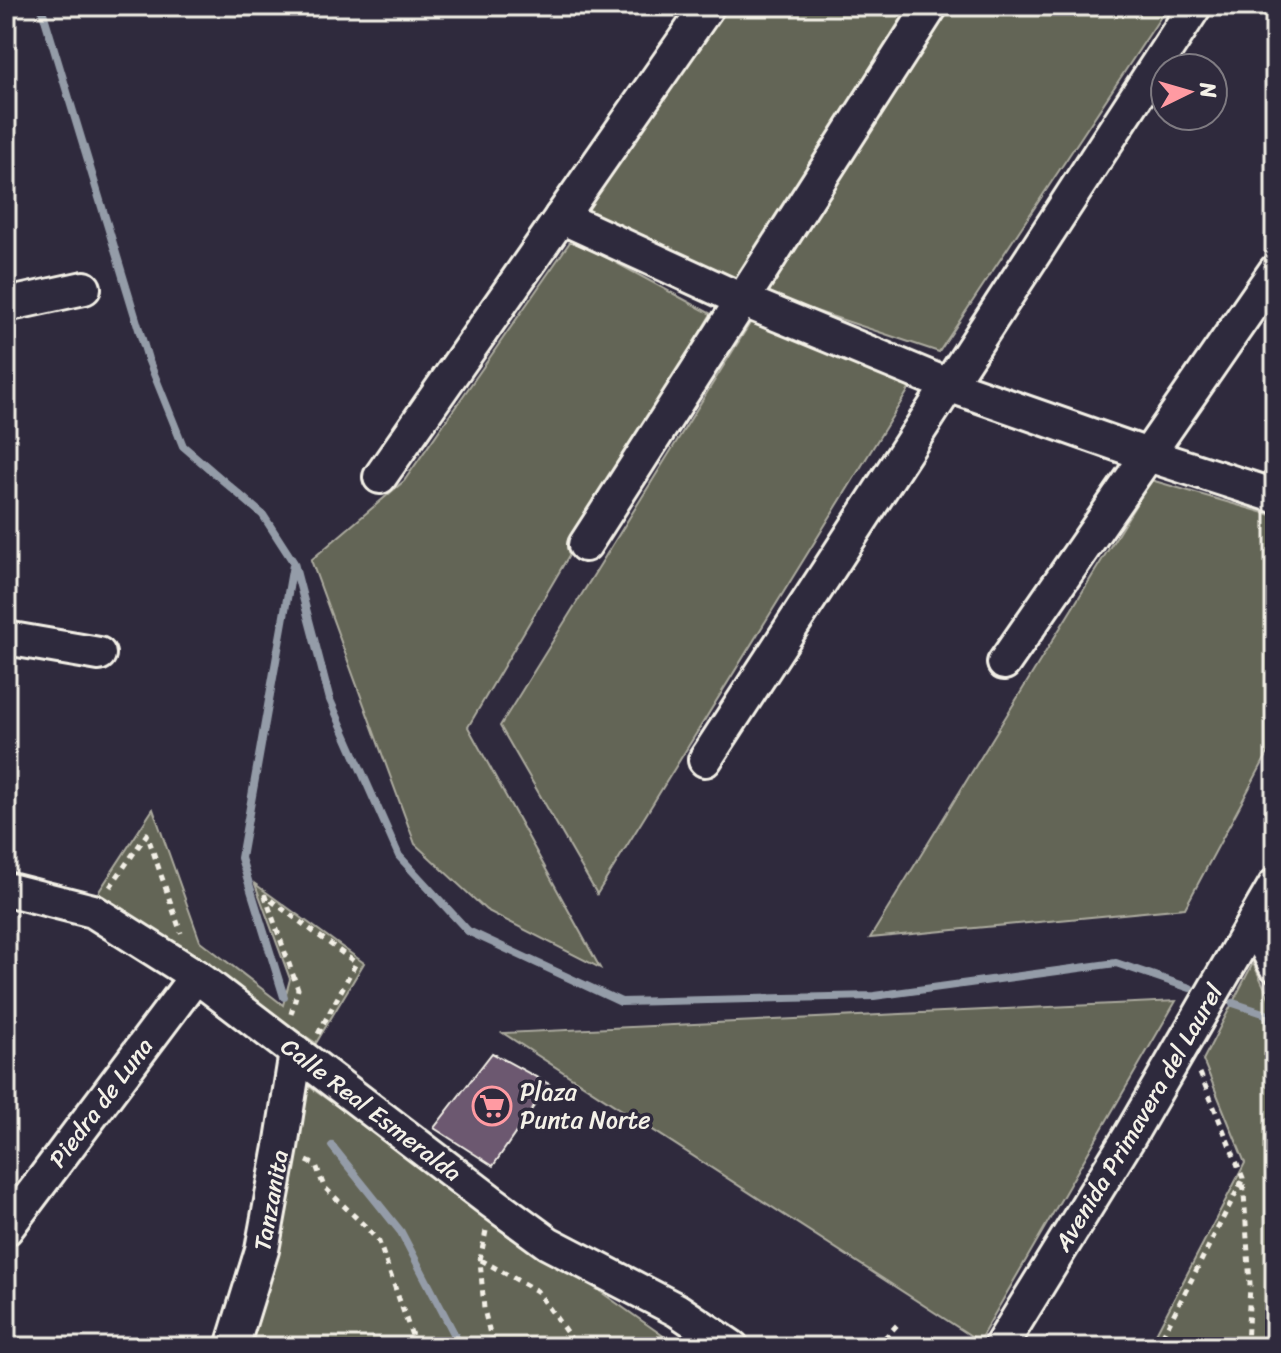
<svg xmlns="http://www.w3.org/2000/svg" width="1281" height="1353" font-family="Sriracha,sans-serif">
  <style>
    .green { fill: #646556; stroke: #acab9f; stroke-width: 2 }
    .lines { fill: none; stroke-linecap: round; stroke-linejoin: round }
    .stream { stroke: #949ca8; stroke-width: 8 }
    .building { fill: #6c5870; stroke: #f4f1e8; stroke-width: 2 }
    .street-casing { stroke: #f4f1e8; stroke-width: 38 }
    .path { stroke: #f4f1e8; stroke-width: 5; stroke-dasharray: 6 6; stroke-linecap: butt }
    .street { stroke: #2f2a3d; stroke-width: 32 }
    .labels { text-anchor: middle; stroke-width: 7; stroke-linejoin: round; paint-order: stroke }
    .poi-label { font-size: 24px; fill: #f4f1e8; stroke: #2f2a3d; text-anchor: start }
    .street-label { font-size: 24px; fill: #f4f1e8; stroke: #2f2a3d }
  </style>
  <rect width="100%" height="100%" fill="#2f2a3d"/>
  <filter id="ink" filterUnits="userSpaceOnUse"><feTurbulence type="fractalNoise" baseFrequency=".0125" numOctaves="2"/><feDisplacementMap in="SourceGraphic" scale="16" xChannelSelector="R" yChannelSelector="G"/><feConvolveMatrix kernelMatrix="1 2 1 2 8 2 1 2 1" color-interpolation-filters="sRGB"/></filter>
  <g filter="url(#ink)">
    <path class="green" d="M726,6h183l-173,275 -155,-66z
      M952,6h216l-229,346 -174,-58z
      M572,239l139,75 -243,413 132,241 -114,-58 -71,-66 -104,-284 93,-79z
      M752,320l159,66 -314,508 -97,-168z
      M1151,480l124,36v224l-90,168 -315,30z
      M153,809l47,132 83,64 7,-26 -35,-95 109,79 -48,80 -222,-144z
      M1253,963l22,47v337h-126l96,-184 -42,-103z
      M1176,1001l-197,340 -476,-308z
      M304,1083l375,264h-437z"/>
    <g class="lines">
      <path class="stream" d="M41,6l107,353 35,87 80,69 31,48 36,137 69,156 69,75 153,71 253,-6 242,-33 74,25
        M284,997l-43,-139 52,-293
        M1233,1003l33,11 9,23
        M332,1146l69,86 60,115"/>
    </g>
    <path class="building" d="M492,1053l57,31 -56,82 -59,-38z"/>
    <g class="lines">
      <g class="street-casing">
        <g id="street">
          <path d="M561,217l181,83 206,85 200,70 127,41"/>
          <path d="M6,305l78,-17"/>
          <path d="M380,477l328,-471"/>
          <path d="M585,545l346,-539"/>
          <path d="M6,638l93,16"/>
          <path d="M1004,663l271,-392"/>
          <path d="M705,760l490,-754"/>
          <path id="s1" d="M6,889l87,22 103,65 296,226 56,41 129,67 55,37"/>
          <path d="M1254,921l21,44"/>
          <path id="s2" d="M6,1229l190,-253"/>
          <path id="s3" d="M232,1347l30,-97 19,-103 15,-95"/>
          <path id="s4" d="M1000,1347l128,-208 147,-254"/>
        </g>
      </g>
      <path class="path" d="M110,887l37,-53 34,99
        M291,1014l7,-25 -33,-93 91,67 -38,71
        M1200,1073l43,105 7,106 -3,63
        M307,1161l9,4 8,22 41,39 14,16 37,105
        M486,1231l-6,29 4,49 9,38
        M481,1260l56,31 40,56
        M876,1347l22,-23
        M1157,1347l86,-168"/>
      <use href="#street" class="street"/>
    </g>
  </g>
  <defs>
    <g id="supermarket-ring" transform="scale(2)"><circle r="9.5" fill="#2f2a3d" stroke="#ff9aa2" stroke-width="1.5"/><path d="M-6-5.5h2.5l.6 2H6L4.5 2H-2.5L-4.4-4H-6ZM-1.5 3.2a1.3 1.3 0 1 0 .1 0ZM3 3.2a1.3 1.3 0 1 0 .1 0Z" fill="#ff9aa2"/></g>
  </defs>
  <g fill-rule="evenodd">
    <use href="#supermarket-ring" x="492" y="1106"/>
  </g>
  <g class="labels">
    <g class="poi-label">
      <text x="520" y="1100">Plaza<tspan x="520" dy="28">Punta Norte</tspan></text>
    </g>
    <g class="street-label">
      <text dy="8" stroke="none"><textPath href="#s2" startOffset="158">Piedra de Luna</textPath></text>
      <text dy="8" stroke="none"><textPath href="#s1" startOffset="432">Calle Real Esmeralda</textPath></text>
      <text dy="8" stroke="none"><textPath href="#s4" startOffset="268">Avenida Primavera del Laurel</textPath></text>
      <text dy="8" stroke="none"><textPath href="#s3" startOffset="152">Tanzanita</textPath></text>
    </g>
  </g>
  <rect width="1281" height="1353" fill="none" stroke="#2f2a3d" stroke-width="32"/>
  <rect x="16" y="16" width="1249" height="1321" fill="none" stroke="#f4f1e8" stroke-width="3" filter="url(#ink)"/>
  <g transform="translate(1189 92) rotate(85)"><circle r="38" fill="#2f2a3d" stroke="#7e7a81" stroke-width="2"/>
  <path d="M0-6L14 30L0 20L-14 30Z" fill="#ff9aa2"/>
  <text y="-12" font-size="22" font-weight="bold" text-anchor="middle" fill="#f4f1e8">N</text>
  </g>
</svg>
